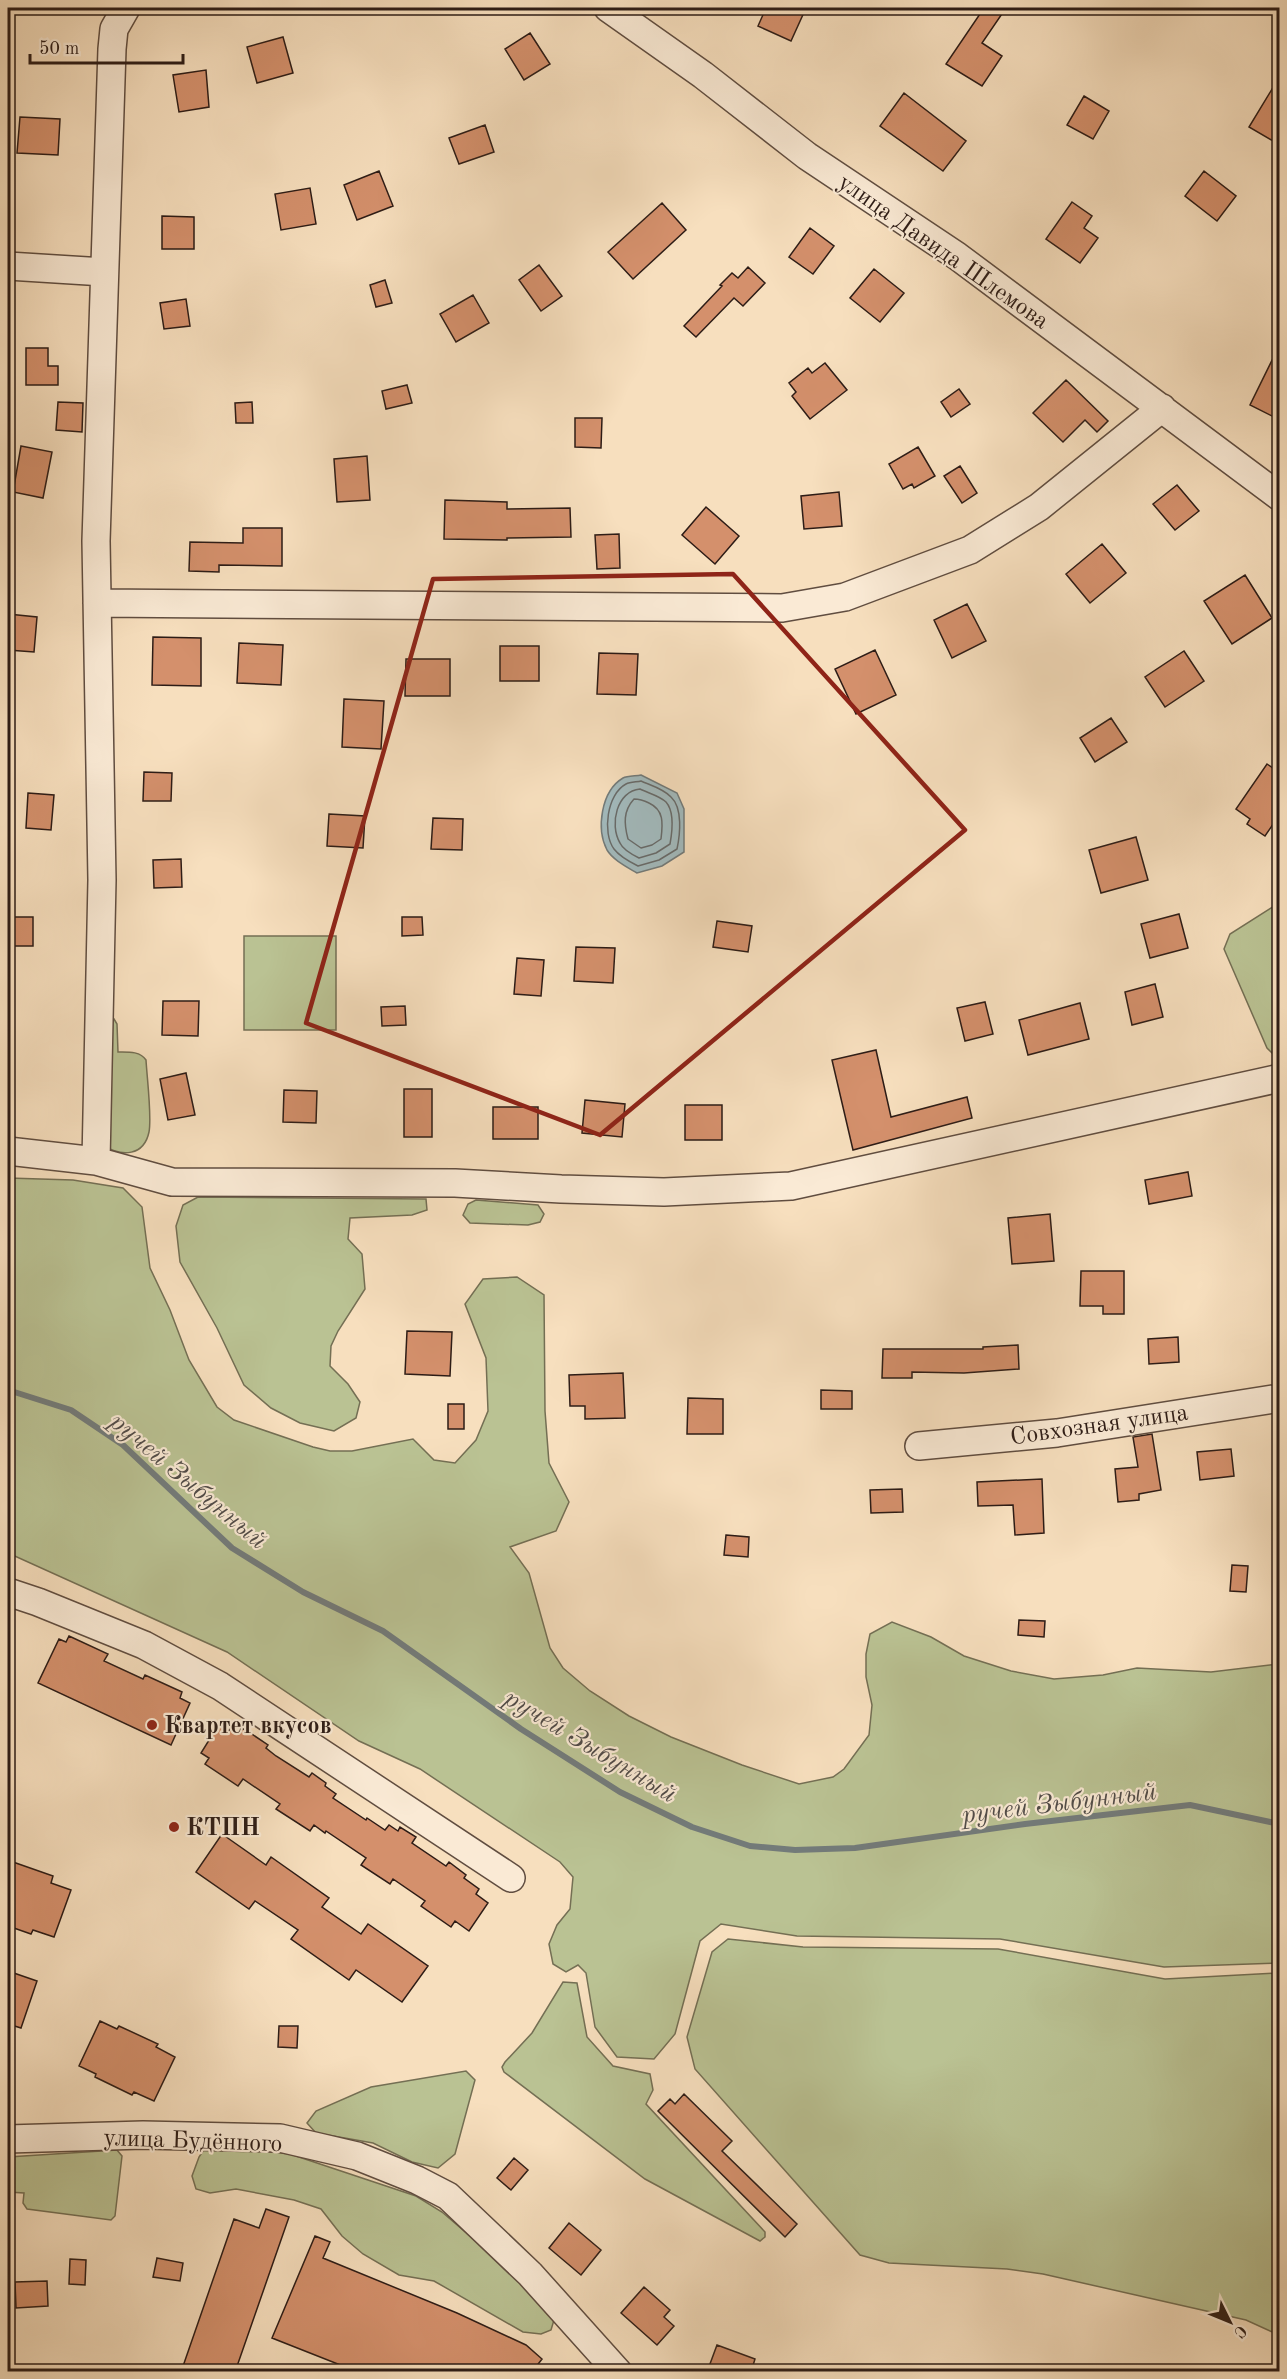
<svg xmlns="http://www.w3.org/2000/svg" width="1287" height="2379" font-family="'Old Standard TT',serif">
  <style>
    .green { fill: #bac293; stroke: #746f54; stroke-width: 1.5 }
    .water { fill: #a2babd; stroke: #737b7a; stroke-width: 1.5 }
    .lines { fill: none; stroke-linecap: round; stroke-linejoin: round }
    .shore { stroke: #686b6a; stroke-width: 1.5 }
    .stream { stroke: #737b7a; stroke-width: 6 }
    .building { fill: #d4906c; stroke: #2d1c16; stroke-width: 1.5 }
    .minor-casing { stroke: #604d40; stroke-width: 30 }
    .minor { stroke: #faead5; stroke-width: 27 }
    .marked { fill: none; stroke: #8f2418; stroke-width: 4.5; stroke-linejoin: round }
    .poi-dot { fill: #8f2418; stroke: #faead5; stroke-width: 2 }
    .labels { text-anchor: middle; stroke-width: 4.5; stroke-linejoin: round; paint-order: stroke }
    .street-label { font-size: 24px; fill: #2d1c16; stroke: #faead5 }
    .poi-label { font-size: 24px; font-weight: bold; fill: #2d1c16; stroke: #faead5; text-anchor: start }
    .water-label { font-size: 26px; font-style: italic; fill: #504b48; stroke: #faead5 }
  </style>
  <rect width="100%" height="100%" fill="#f7dfbe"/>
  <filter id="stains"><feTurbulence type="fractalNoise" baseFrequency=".00333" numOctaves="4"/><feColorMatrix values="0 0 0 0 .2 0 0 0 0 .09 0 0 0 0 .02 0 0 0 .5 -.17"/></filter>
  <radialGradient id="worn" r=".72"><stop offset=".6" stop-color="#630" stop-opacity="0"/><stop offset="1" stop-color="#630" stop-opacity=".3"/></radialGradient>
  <path class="green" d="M1279,903v154h-3l-9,-9 -43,-99 6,-15z
    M244,936h92v94h-92z
    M114,1019l3,5 1,28c10,0 22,-1 28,8 1,18 6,57 3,72 -5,24 -27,25 -45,14l1,-121z
    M8,1178l65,2 50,8 19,19 8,61 20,42 19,50 28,47 17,13 79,27 17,4h22l61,-12 21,21 21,3 21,-23 12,-29 -2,-53 -21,-54 18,-25 34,-2 27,18 1,116 4,52 20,39 -13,29 -46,16 19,26 21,75 13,20 27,23 39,25 42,21 71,28 57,19 34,-7 11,-8 25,-34 3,-30 -6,-28v-23l4,-20 22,-12 39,15 33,19 47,15 43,8 49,-4 34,-7 74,4 68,-8v299l-115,4 -164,-28 -203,-3 -76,-12 -21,17 -25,93 -21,25 -37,-2 -22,-30 -9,-54 -8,-8 -12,7 -13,-8 -4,-20 8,-19 13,-16 3,-32 -13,-15 -140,-93 -61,-28 -132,-89 -219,-99z
    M198,1197l228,2 1,11 -15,5 -62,3 -2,21 14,15 3,35 -27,42 -7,15 -1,20 18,18 12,18 -4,16 -22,13 -34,-8 -29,-15 -27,-23 -27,-57 -37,-66 -4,-36 7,-21z
    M476,1200l62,5 6,9 -4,8 -12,3 -58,-2 -7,-8 5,-11z
    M728,1939l75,8 195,2 167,30 114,-6v362l-33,-15 -203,-46 -36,-5 -118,-6 -29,-8 -165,-186 -8,-32 25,-85z
    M563,1982l14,1 10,54 26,29 37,8 3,16 -7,14 119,128v5l-5,4 -115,-62 -141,-107 -2,-5 3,-5 27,-29z
    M466,2071l9,9 -20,74 -17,14 -26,-6 -39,-19 -57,-10 -9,-10 9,-12 55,-24z
    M207,2145l83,9 126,42 26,16 50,43 37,36 25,29 -3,10 -10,4 -18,-2 -89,-51 -35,-6 -36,-21 -21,-18 -21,-27 -27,-9 -58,-11 -26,4 -14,-4 -4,-13 7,-19z
    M117,2150l5,6 -7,60 -4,4 -84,-11 -4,-6 1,-10 -16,-1v-35z"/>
  <path class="water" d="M641,775l36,18 7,16v43l-22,14 -25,7c-10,-6 -24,-13 -30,-23 -11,-21 -6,-59 16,-72 4,-2 13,-2 18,-3z"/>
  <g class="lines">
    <path class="shore" d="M641,781c9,4 23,8 30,16 12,11 9,38 6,52l-18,11 -21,6c-8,-4 -18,-9 -24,-17 -12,-16 -7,-55 12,-65 4,-2 11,-2 15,-3z
      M640,789c8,4 20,7 26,13 9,10 6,31 4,42l-14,9 -17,5c-6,-3 -16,-8 -19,-15 -11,-19 -3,-52 20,-54z
      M634,799c6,0 9,1 15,4 15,7 14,20 12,36l-9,6 -11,3 -13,-9c-4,-15 -5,-28 6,-40z"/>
    <path class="stream" d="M8,1390l63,20 52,35 109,103 71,44 80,39 138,98 99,63 72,35 58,19 45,4 60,-2 170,-24 165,-19 90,19"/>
  </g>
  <path class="building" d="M766,8h40l-15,33 -33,-15z
    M984,8h22l-24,35 20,13 -20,30 -36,-22z
    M530,33l20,31 -26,16 -19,-31z
    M283,37l10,36 -36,10 -10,-36z
    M206,70l3,37 -30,5 -6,-37z
    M1280,76v69l-31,-18z
    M904,93l62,48 -23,30 -63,-45z
    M1084,96l25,15 -16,28 -26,-14z
    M20,117l40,2 -2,36 -41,-2z
    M485,125l9,27 -35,12 -10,-26z
    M379,171l14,35 -36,14 -13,-35z
    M1204,171l32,25 -19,25 -32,-25z
    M310,188l6,36 -35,6 -6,-36z
    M1072,202l20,14 -8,12 14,10 -18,25 -34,-24z
    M662,203l24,27 -53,49 -25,-27z
    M162,216l32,1v32h-32z
    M810,228l24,18 -21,28 -24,-17z
    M539,265l23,31 -21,15 -22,-31z
    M748,267l17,16 -22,23 -9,-8 -38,39 -12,-11 38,-40 -2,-1 12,-12 6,5z
    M874,269l30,24 -24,29 -30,-24z
    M385,280l7,23 -16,4 -6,-22z
    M473,295l16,28 -33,19 -16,-28z
    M186,299l4,27 -26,3 -4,-26z
    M1280,344v76l-30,-15z
    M26,348h22v18h10v19h-32z
    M825,363l22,27 -37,29 -18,-23 4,-4 -7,-9 19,-15 4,5z
    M1066,380l42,41 -11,11 -12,-12 -22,22 -30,-29z
    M407,385l5,18 -26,6 -4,-18z
    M959,389l11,15 -19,13 -10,-15z
    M58,402l25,1 -1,29 -26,-2z
    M252,402l1,21h-17l-1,-20z
    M575,418h27l-1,30 -26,-1z
    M21,446l31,6 -9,46 -30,-6z
    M918,447l17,29 -21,12 -2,-4 -9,5 -14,-25z
    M367,456l3,44 -33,2 -3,-43z
    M960,466l17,27 -15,10 -18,-27z
    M1177,485l22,26 -24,19 -22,-26z
    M839,492l3,34 -38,3 -3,-33z
    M445,500l62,2v7l63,-1 1,29 -64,1v2l-63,-1z
    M706,507l33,29 -24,28 -33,-29z
    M243,528h39v38l-63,-1v7l-30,-1 1,-29 53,1z
    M619,534l1,34 -23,1 -2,-34z
    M1102,544l24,29 -36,30 -24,-29z
    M1245,575l27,43 -40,26 -28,-43z
    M967,604l19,37 -34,17 -18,-38z
    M8,614l29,3 -3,35 -26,-2z
    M153,637l48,1v48l-49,-1z
    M239,643l44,2 -2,40 -44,-2z
    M500,646h39v35h-39z
    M875,650l21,45 -40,19 -21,-45z
    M1184,651l20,30 -39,26 -20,-30z
    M599,653l39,1 -2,41 -39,-1z
    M406,659h44v37h-45z
    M344,699l40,2 -3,48 -39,-2z
    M1111,718l16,24 -32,20 -15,-24z
    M1267,764l13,9v41l-15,22 -18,-12 3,-5 -14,-10z
    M144,772l28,1 -1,28h-28z
    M28,793l26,2 -3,35 -25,-2z
    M329,814l36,2 -2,32 -36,-2z
    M433,818l30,1 -1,31 -31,-1z
    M1136,837l12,43 -47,13 -12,-43z
    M181,859l1,28 -28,1 -1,-28z
    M1179,914l9,34 -38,10 -9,-34z
    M8,917h25v29h-25z
    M402,917h20l1,18 -21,1z
    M717,921l35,5 -4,26 -35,-5z
    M576,947l39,1 -2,35 -39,-2z
    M517,958l27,2 -3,36 -27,-2z
    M1155,984l8,33 -31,8 -7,-33z
    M163,1001h36l-1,35 -36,-1z
    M985,1002l8,32 -28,7 -8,-33z
    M1080,1003l9,36 -61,16 -9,-35z
    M405,1006l1,19 -24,1 -1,-19z
    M876,1050l15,67 76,-20 5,21 -119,32 -21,-90z
    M186,1073l9,42 -27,5 -8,-41z
    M404,1089h28v48h-28z
    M284,1090l33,1 -1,32 -33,-1z
    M585,1100l40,4 -3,33 -40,-4z
    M685,1105h37v35h-37z
    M493,1107h45v32h-45z
    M1188,1172l4,24 -43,8 -4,-24z
    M1050,1214l4,47 -42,3 -4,-46z
    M1081,1271h43v43h-21v-8h-23z
    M407,1331l45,1 -2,44 -45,-2z
    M1178,1337l1,25 -30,2 -1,-25z
    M1018,1345l1,24 -55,4 -52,-1v6h-30l1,-29h100v-2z
    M623,1373l2,45 -40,1v-13h-15l-1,-31z
    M821,1390l31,1v18h-31z
    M688,1398l35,1v35h-36z
    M448,1404h16v25h-16z
    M1152,1434l9,56 -22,4v6l-21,2 -3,-33 23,-2 -5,-30z
    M1231,1449l3,27 -34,4 -3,-28z
    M1042,1479l2,54 -29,2 -2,-30 -35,1 -1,-24z
    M902,1489l1,23 -32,1 -1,-23z
    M726,1535l23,2 -1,20 -24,-2z
    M1232,1565l16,1 -2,26 -16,-1z
    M1019,1620l26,1 -1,16 -26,-2z
    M69,1636l39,18 -4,7 39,18 2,-4 37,17 -2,6 10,5 -19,42 -133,-62 21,-44 7,3z
    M219,1724l10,7 2,-4 9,6 3,-5 25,17 -2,3 10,8 33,21 3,-4 14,10 -1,3 11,8 -3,4 33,22 1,-2 18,12 4,-5 9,6 2,-4 16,10 -4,6 34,23 3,-4 17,13 -2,3 15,11 -3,5 12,9 -19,28 -14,-10 -4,6 -30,-21 4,-5 -32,-22 -3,5 -29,-19 5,-7 -40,-27 -1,2 -11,-8 -4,6 -34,-22 4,-5 -37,-25 -5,7 -33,-22 4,-6 -8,-5z
    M222,1834l44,31 5,-8 58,41 -7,9 39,27 7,-10 60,42 -26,36 -46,-32 -7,10 -58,-41 7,-9 -43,-29 -6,8 -53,-37z
    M13,1862l40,14 -2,7 20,7 -17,47 -21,-7 -2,4 -23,-8v-49z
    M8,1971l29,10 -16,47 -13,-4z
    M100,2021l17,8 2,-3 39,18 -2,3 19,10 -21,44 -20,-9 -2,3 -37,-18 1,-3 -17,-8z
    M279,2026h19l-1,22 -19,-1z
    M684,2094l48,47 -10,10 75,73 -12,13 -127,-126 12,-12 5,5z
    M514,2158l14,12 -17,20 -14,-12z
    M266,2209l23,8 -54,155h-54l53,-153 25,9z
    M569,2223l32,27 -20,25 -32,-27z
    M315,2236l15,6 -7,16 134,55 69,32 16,14 -10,13h-174l-86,-34z
    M157,2258l26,5 -3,18 -27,-4z
    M70,2259l16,1 -1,25 -16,-1z
    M47,2281l1,25 -32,2 -1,-26z
    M644,2287l26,23 -6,7 10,9 -17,19 -36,-32z
    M717,2345l38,14 -4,13h-44z"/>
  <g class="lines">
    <g class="minor-casing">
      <path id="minor" d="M126,8l-12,21 -2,20 -16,492 6,339 -6,281 76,21 283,1 106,6 103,3 127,-6 489,-108
        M608,8l95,67 104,81 150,100 323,241
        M8,266l96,6
        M97,603l685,5 63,-11 125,-47 69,-43 123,-99
        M8,1151l88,10
        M919,1446l138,-13 223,-35
        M8,1592l30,10 106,43 76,41 291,192
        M8,2139l135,-4 137,3 77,18 60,24 31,16 82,78 88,98"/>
    </g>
    <use href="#minor" class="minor"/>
  </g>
  <path class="marked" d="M733,574l232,256 -365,305 -294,-112 127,-444z"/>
  <g class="poi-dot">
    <circle cx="152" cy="1725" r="6"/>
    <circle cx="174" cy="1827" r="6"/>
  </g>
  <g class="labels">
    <g class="street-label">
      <text transform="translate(944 251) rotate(35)" y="8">улица Давида Шлемова</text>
      <text transform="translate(1099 1424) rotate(-8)" y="8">Совхозная улица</text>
      <text transform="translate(193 2140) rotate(2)" y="8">улица Будённого</text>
    </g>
    <g class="poi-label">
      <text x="164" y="1733">Квартет вкусов</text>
      <text x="186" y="1835">КТПН</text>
    </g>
    <g class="water-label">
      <text transform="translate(189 1480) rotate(40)" y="9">ручей Зыбунный</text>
      <text transform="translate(591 1745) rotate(31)" y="9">ручей Зыбунный</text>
      <text transform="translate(1059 1802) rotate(-7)" y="9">ручей Зыбунный</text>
    </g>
  </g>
  <rect width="1287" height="2379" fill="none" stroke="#f7dfbe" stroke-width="30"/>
  <rect x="9" y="9" width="1269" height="2361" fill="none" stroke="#2d1c16" stroke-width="3"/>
  <rect x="15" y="15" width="1257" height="2349" fill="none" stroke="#2d1c16" stroke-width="1.5"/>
  <g transform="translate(1230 2322) rotate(133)" stroke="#faead5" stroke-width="4.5" paint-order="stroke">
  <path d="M0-4.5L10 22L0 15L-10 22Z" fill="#2d1c16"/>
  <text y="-9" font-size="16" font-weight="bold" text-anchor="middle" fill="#2d1c16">С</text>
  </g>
  <path d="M30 54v9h153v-9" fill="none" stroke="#2d1c16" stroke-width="3"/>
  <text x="39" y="54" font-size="18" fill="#2d1c16" stroke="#faead5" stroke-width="4.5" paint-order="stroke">50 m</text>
  <rect width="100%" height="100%" filter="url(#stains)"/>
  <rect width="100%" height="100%" fill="url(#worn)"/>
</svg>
